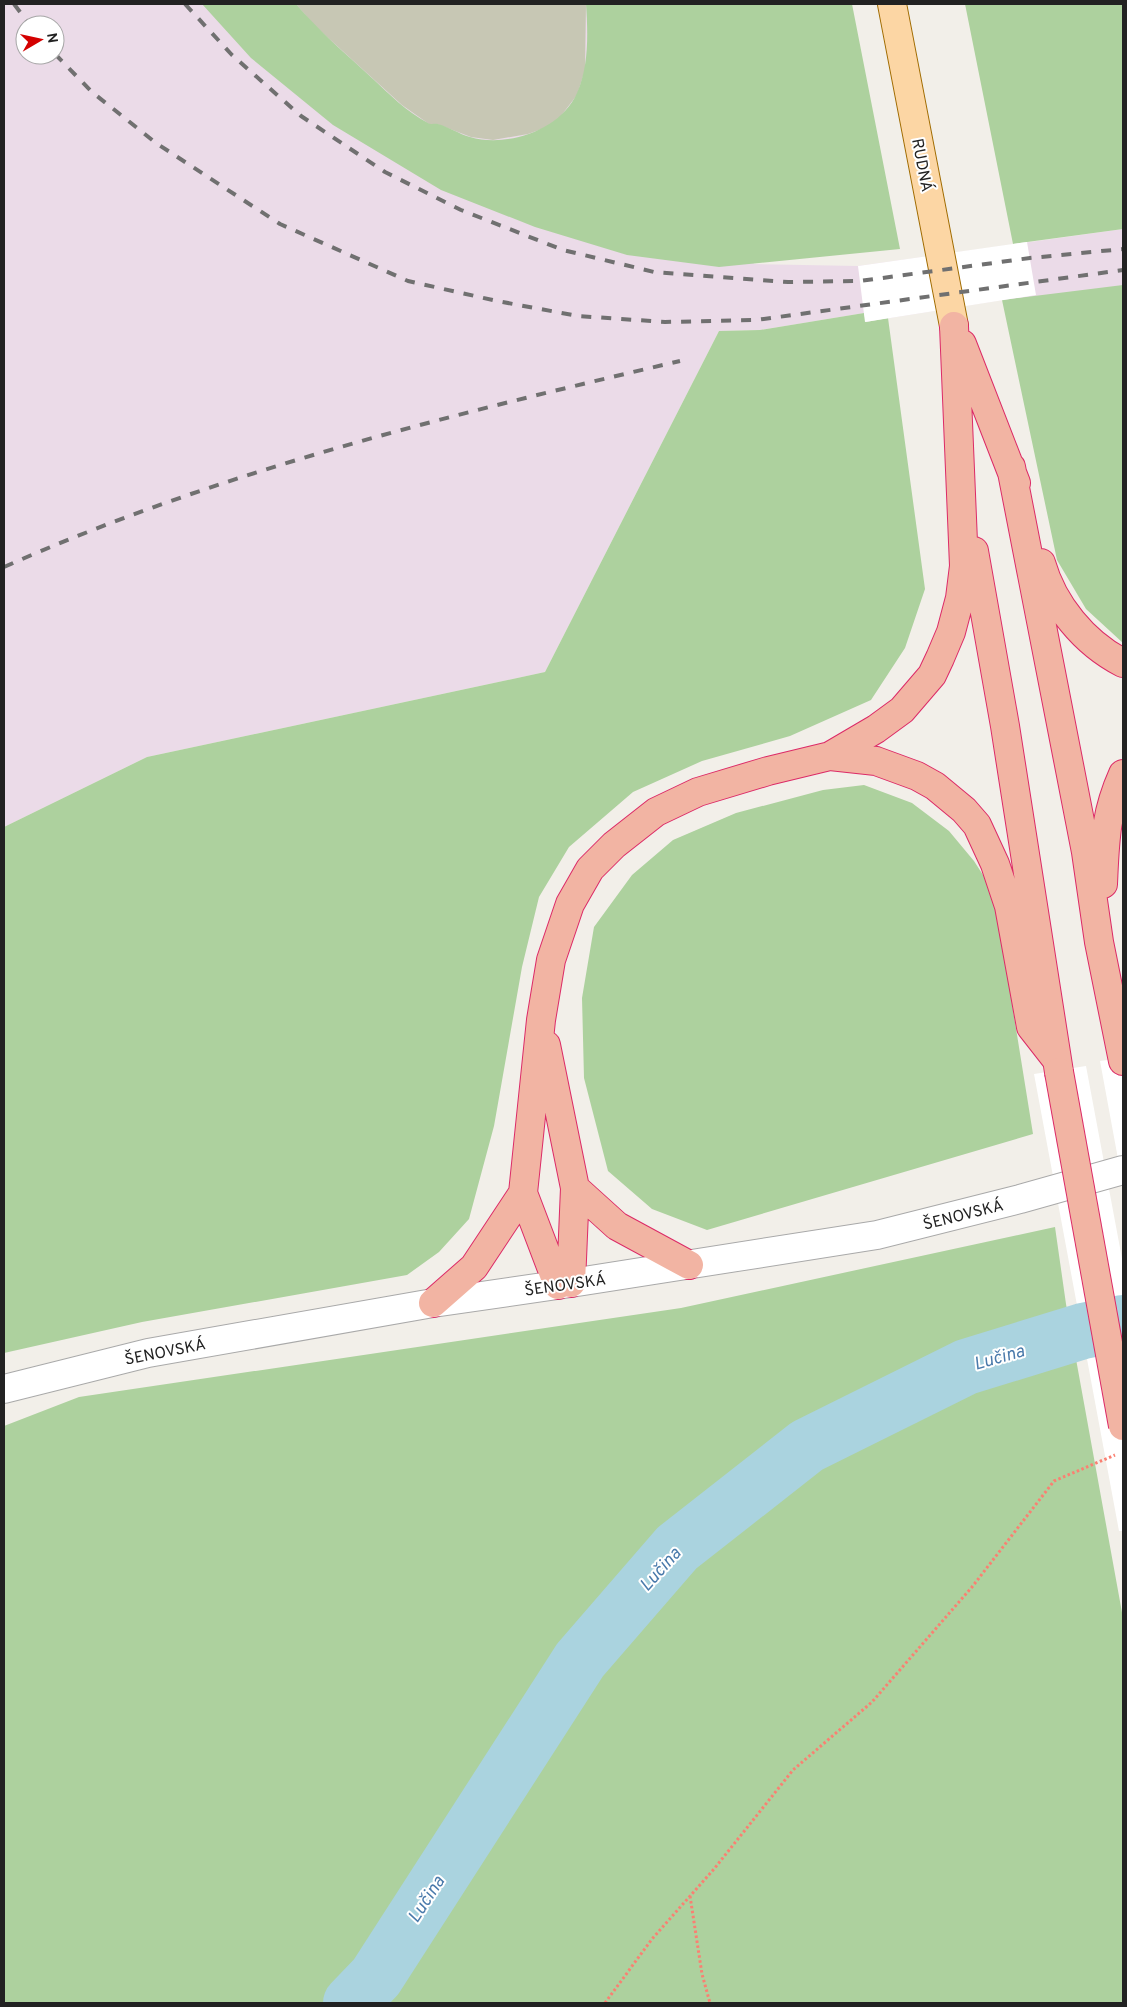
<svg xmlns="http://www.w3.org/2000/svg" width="1127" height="2007" font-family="Overpass,sans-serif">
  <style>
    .industrial { fill: #ebdbe8; fill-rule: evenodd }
    .construction { fill: #c7c7b4 }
    .forest { fill: #add19e }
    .pier { fill: #fff }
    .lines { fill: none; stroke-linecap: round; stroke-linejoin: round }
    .river { stroke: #aad3df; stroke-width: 56 }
    .tertiary-casing { stroke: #a9a9a9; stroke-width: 30 }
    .primary-casing { stroke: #a06b00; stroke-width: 30 }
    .trunk-casing { stroke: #dc2a67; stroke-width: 30 }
    .path { stroke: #fa8072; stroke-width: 3; stroke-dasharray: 2.5 2.5; stroke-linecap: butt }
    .tertiary { stroke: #fff; stroke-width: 28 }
    .primary { stroke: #fcd6a4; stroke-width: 28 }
    .trunk { stroke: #f2b4a3; stroke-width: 28 }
    .rail { stroke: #707070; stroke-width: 4; stroke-dasharray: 10 10; stroke-linecap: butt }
    .trunk-bridge-casing { stroke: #dc2a67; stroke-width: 30; stroke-linecap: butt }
    .trunk-bridge { stroke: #f2b4a3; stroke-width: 28 }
    .labels { text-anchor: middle; stroke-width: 4; stroke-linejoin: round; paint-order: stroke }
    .street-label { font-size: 16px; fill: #222; stroke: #fff }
    .water-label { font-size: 18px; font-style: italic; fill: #4a7aab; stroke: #fff }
  </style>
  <rect width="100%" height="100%" fill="#f2efe9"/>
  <path class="industrial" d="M4,4h713l37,260 104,2 265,-37v57l-100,14h-21l-137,22 -1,-9 -104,17 -41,1 -174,341 -398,85 -143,70zM25,25h30v30h-30z"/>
  <path class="construction" d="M296,4h290l-1,66 -8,25 -17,22 -13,10 -19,7 -35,6 -22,-3 -34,-13h-8l-27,-19 -88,-80z"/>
  <path class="forest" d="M202,4h94c23,27 50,50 76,74 17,16 35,34 56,45 3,2 7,0 10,1 11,3 21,10 32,13 37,11 91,-7 107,-44 12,-27 11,-60 9,-89h266l48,245 -181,18 -92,-12 -92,-28 -94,-37 -108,-65 -82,-67z
    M965,4h158v225l-110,15z
    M1123,285v358l-37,-34 -29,-49 -55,-260z
    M864,313l2,9 22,-4 37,271 -20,59 -34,52 -81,36 -88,25 -69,31 -64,55 -30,50 -17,70 -28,159 -25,93 -30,33 -32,23 -265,47 -138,31v-526l143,-70 398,-85 174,-341 41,-1z
    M864,785l48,18 37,28 25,30 20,31 39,242 -326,96 -55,-21 -44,-38 -24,-93 -2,-80 12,-71 38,-52 41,-35 63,-27 87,-23z
    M1055,1227l11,77 57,314v385h-1119v-577l75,-29 602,-89z"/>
  <path class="pier" d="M1027,242l9,53 -171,27 -7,-56z
    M1123,1058v128l-23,-125z
    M1086,1066l37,198v267h-4l-85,-457z"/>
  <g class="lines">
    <path class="river" d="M351,2003l25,-26 204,-317 97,-112 130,-102 159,-79 117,-36 40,-8"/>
    <g class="tertiary-casing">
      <path id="tertiary" d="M4,1389l144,-36 285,-50 138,-20 306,-48 143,-36 103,-29"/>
    </g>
    <g class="primary-casing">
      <path id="primary" d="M892,4l62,322"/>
    </g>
    <g class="trunk-casing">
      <path id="trunk" d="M962,344l54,139
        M1011,467l75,385 13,90 24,119
        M974,551l31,175 54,346
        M1041,563c12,42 43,80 82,100
        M830,756l46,5 41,15 18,10 29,24 13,15 18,39 14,42 22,121 25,32
        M1103,884c2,-43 2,-70 20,-110
        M546,1045l29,143 -4,95
        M575,1188l42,38 72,39
        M523,1193l35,92
        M433,1303l41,-36 49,-74 18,-173 10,-60 19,-56 20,-35 24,-24 42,-33 42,-20 70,-21 62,-15 46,-27 26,-19 30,-35 8,-17 11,-26 9,-34 4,-32 -10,-240"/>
    </g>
    <path class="path" d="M690,1896l12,78 8,29
      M605,2003l47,-64 62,-70 79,-99 79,-68 100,-115 82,-106 61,-26"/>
    <use href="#tertiary" class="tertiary"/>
    <use href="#primary" class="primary"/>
    <use href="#trunk" class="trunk"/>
    <path class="rail" d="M14,4l16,21
      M185,4l47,51 69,61 84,56 76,38 102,40 91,22 134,10 72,-1 170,-23 93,-9
      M55,54l37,38 64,51 124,81 128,57 89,20 81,15 87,6 91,-2 367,-50
      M4,567c216,-96 445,-152 676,-206"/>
    <g class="trunk-bridge-casing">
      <path id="trunk-bridge" d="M1059,1072l64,354"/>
    </g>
    <use href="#trunk-bridge" class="trunk-bridge"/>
  </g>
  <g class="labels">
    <g class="street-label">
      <text transform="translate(923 165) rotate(79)" y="6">RUDNÁ</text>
      <text transform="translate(963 1214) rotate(-14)" y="6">ŠENOVSKÁ</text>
      <text transform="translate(565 1284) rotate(-8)" y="6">ŠENOVSKÁ</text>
      <text transform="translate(165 1351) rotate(-11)" y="6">ŠENOVSKÁ</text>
    </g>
    <g class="water-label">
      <text transform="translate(999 1357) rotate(-16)" y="6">Lučina</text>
      <text transform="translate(660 1569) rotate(-48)" y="6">Lučina</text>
      <text transform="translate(426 1899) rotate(-57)" y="6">Lučina</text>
    </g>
  </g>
  <rect width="1127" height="2007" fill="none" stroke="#222222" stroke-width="10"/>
  <g transform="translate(40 40) rotate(81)"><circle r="24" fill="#ffffff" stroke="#a7a7a7"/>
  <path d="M0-4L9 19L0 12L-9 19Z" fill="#d40000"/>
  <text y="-8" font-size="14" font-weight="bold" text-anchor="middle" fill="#222222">N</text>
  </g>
</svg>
